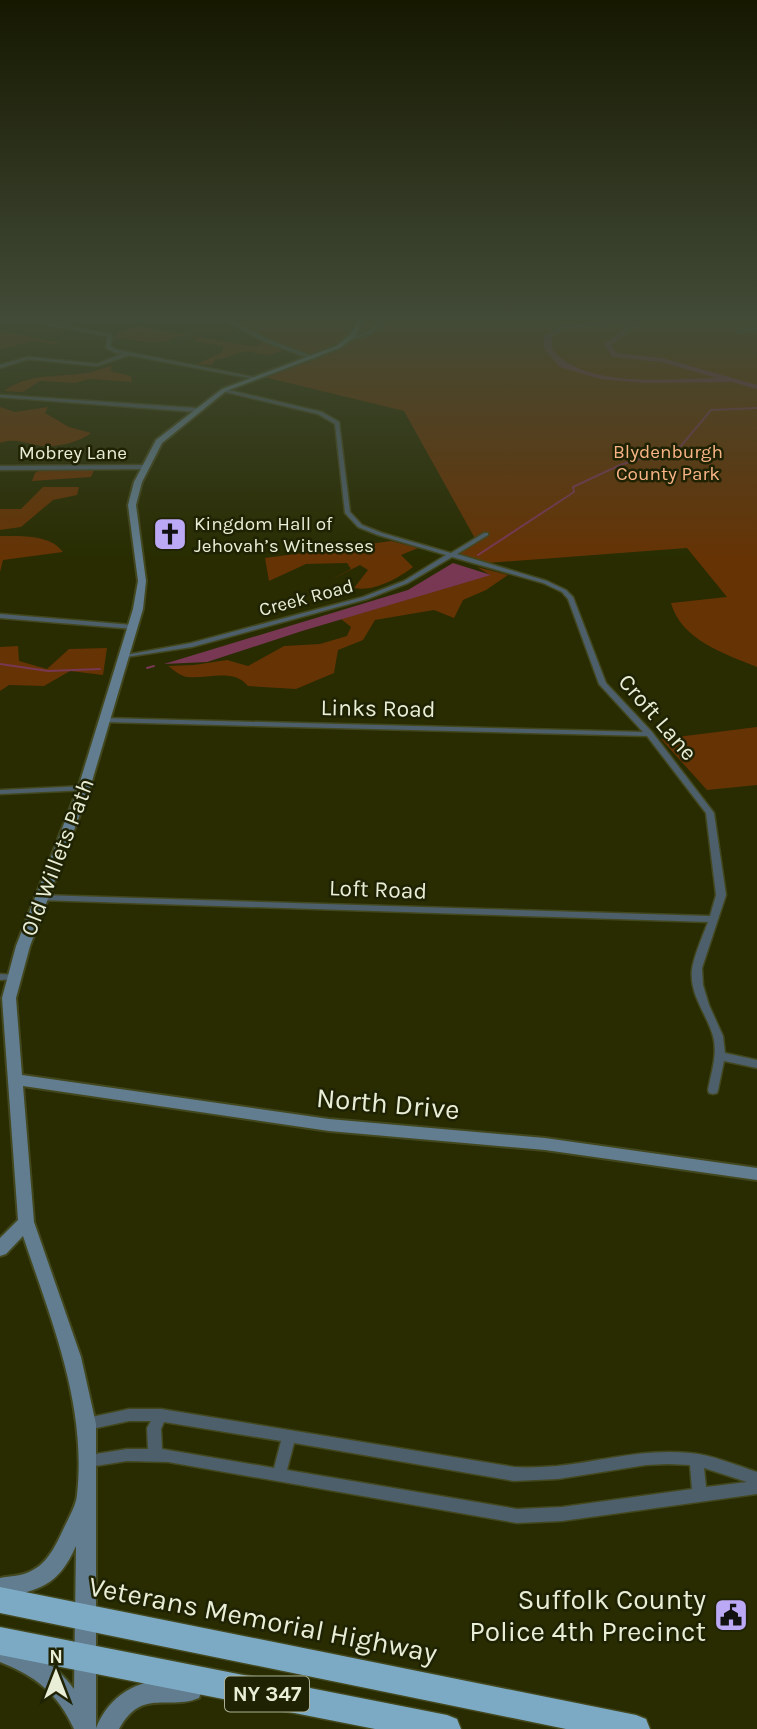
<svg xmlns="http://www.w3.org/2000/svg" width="757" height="1729" font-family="Karla,sans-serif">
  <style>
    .green { fill: #663304 }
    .water { fill: #783853 }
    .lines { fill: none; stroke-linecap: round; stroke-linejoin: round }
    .stream { stroke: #783853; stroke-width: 2 }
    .river { fill: #783853; fill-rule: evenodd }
    .street-casing { stroke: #43471e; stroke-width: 3 }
    .secondary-casing { stroke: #43471e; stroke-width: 4 }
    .highway-casing { stroke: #43471e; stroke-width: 3 }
    .street { fill: #4d5f6a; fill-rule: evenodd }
    .secondary { fill: #617d8f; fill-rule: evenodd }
    .highway { fill: #7caac5; fill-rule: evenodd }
    .labels { text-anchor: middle; stroke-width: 5; stroke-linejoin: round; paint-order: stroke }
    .far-park-label { font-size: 19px; fill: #f9b486; stroke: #1f2203 }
    .far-street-label { font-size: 19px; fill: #e9eed6; stroke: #1f2203 }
    .far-poi-label { font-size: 19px; fill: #e9eed6; stroke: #1f2203; text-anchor: start }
    .shield { fill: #1f2203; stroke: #acb197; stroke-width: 2 }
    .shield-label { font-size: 21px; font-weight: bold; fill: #e9eed6 }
    .street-label { font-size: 23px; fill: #e9eed6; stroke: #1f2203 }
    .near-street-label { font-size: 28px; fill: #e9eed6; stroke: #1f2203 }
    .near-poi-label { font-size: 28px; fill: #e9eed6; stroke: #1f2203; text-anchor: end }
  </style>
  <rect width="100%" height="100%" fill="#282c00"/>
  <path class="green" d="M229,318h154l-30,23 22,-10 14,-13h368v349c-32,-13 -76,-27 -86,-64l56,-6 -40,-49 -200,15 -30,-10 20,-11 -73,-131 -140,-34 53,-18 30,-16 -33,12 -34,-11z
    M137,326l119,21 6,-6 22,8c-19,13 -28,-1 -46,4 -9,3 -12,6 -23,6l-3,6 -15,-1 24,-11 3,-6 -30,-6 4,-3 -14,-3 -18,6 -17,1 -34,-4 2,-5z
    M0,331l62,12 -11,1 -16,-3 -35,8z
    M113,366l-3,5 21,5 1,6 -42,-3 -15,4 -35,-2 -17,11 -19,-1c27,-19 51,-13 82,-18 9,-1 17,-6 27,-7z
    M0,407l15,5 33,-5 -3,6 24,14 22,6c-11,9 -33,14 -48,13 -16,-1 -26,-9 -43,-3z
    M89,469l5,1 -3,7 -59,4 3,-8 5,-3z
    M43,487h36l-2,8 -24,5 -32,27 -21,3v-21h21z
    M0,536c20,0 50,-2 63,16l-60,8 -3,12z
    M391,541l27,7 -17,7 12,12c-16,12 -39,25 -59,21l14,-18 -8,-5 -33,17 24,-13 -4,-6 -41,1 -37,17 -4,-23z
    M477,567l31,8 -22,15 -23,10 -9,18 -20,-8 -59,10 -12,20 -25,10 -4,23 -38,16 -48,-3c-14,-18 -41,-7 -60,-9 -7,0 -14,-7 -20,-11l26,-1 33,-5 21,6 36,-20 36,-2 27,-8 4,-9 -10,-8 149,-44z
    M18,646l1,15 28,8 22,-20 38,-1 -4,27 -33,-4 -26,15 -35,-1 -9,6v-44z
    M757,727v58l-50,5 -46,-51z"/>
  <path class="water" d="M453,563l38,12 -189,56 -95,31 -43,2 244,-74z"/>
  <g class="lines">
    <path class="stream" d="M478,555l96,-63 -1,-5 47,-22 61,-19 30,-36 46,-2
      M0,664l48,7 52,-2
      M147,668l7,-2"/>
    <path class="river" d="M636,318h27l-98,11 -13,8v12c30,40 119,30 165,29l-56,-16 -49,-5 -8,-13 22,-16 14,-5 2,3 -12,4 -19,16 6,7 45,5 95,27v4l-25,-7 -87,1 -45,-4 -40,-12 -16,-18v-13l19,-11z"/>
    <g class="street-casing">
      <path id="street" d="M15,318c13,0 36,8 45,6 8,-1 14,-6 22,-6l-18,8 46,8 2,3 -2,9 7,4 140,28 -2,1 -126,-24 -32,11 -69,-7 -28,9v-3l28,-8 69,7 26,-10 -9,-2 -8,-4 2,-11 -1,-1z
        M168,318l24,2 35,-2 42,22 47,18 -4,1 -47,-17 -40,-22 -33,2z
        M383,318h5l-17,16 -21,6 -2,-1 19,-7z
        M757,328v2l-18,2 -2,-1z
        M224,389l98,23 17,10 11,90 12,13 20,8 69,20 33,-20h4v2l-31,19 90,27 19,9 7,7 33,86 46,49 62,81 12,82 -24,73 1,17 6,20 14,31 2,17 32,7v8l-33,-7 -6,29 -1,3 -4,1 -4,-1 -1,-3c3,-17 10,-36 5,-54 -6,-22 -24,-41 -21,-67 2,-13 11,-34 16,-47l-669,-22 -2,-2 2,-2 3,-1 668,21 6,-21 -10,-82 -59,-77 -544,-14 -1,-2 1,-2h3l537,14 -44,-48 -31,-85 -6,-7 -19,-9 -91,-26 -44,26 -41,16 -175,48 -72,11v-2l71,-13 172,-46 41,-16 42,-26 -68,-20 -20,-8 -13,-14 -10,-89 -17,-10 -96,-23v-1z
        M0,395l196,13 3,2 -3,2 -196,-15z
        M0,466l145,-1 3,2 -3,2 -145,1z
        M0,614l133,11 3,2 -3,2 -133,-11z
        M84,786h3l1,2 -1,2 -87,4v-4z
        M0,974l17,1 2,2 -2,2 -17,1z
        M129,1409h32l353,58c14,1 29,0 43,-1 45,-5 88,-18 133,-13 23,2 45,12 67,19v22l-195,27 -45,2 -349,-61 -41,-1 -38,6 -5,-1 -2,-5 2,-5 5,-1 38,-6h21l-1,-21 4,-7h-22l-42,9 -5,-2 -2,-4 2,-4 5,-2zM164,1422l117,19 -7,27 -112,-19 -1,-20zM294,1443l220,38 44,-2 88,-14 22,-1 22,1 2,24 -130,18 -45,2 -230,-39zM704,1468l43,14 -41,5z"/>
    </g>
    <g class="secondary-casing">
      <path id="secondary" d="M359,318h6l-10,19 -15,11 -114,43 -64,52 -20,39 -6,23 10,76 -3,28 -53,179 -60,158 -14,52 6,77 307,44 216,19 212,30v12l-212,-30 -216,-19 -306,-45 11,136 47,135 15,67v304c14,-33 40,-48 75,-49 10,0 19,0 28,3l3,8 -3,8c-31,13 -57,-11 -80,31h-45c-16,-35 -38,-53 -74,-67v-22c30,12 55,22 74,49l2,-143c-18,40 -36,44 -76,52v-20c10,-2 22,-2 31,-7 16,-7 25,-26 32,-41 5,-11 13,-24 14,-35 10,-90 -26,-175 -54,-259l-17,18 -6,2v-18l18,-18 -16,-222 14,-52 62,-158 55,-179 5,-28 -10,-76 6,-23 22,-42 66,-51 114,-43 14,-11z"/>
    </g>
    <g class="highway-casing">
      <path id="highway" d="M0,1587l636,128 10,4 4,10h-84l-566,-116z
        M0,1627l447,88 10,4 4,10h-86l-375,-74z"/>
    </g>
    <use href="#street" class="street"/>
    <use href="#secondary" class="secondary"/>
    <use href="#highway" class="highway"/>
  </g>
  <linearGradient id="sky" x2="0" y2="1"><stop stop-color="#161800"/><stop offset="0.57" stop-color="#424b37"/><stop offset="1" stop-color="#424b37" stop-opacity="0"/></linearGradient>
  <rect width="757" height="560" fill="url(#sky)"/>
  <defs>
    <g id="church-square" transform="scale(1.75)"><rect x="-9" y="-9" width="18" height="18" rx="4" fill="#bca9f5" stroke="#1f2203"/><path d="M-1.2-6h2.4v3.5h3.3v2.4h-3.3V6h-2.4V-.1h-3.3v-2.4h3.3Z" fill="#111"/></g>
    <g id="civic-square" transform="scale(1.75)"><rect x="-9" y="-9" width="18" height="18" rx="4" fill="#bca9f5" stroke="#1f2203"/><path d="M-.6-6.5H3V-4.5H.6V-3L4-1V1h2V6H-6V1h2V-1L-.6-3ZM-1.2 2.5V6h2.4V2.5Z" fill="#111"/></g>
  </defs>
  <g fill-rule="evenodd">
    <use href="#church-square" x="170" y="534"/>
    <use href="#civic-square" x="731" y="1615"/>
  </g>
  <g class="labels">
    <g class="far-park-label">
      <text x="668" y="458">Blydenburgh<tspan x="668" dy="22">County Park</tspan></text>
    </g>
    <g class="far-street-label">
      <text x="73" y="459">Mobrey Lane</text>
      <text transform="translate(306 597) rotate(-15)" y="7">Creek Road</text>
    </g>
    <g class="far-poi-label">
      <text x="194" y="530">Kingdom Hall of<tspan x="194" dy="22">Jehovah’s Witnesses</tspan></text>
    </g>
    <rect class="shield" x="225" y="1676.5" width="84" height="35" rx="5"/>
    <g class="shield-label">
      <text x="267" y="1701">NY 347</text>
    </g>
    <g class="street-label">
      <text transform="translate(378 708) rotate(1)" y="8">Links Road</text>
      <text transform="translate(658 717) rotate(49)" y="8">Croft Lane</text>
      <text transform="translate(57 857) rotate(-69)" y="8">Old Willets Path</text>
      <text transform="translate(378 889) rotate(2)" y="8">Loft Road</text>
    </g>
    <g class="near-street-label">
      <text transform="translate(388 1103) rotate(5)" y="10">North Drive</text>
      <text transform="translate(263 1619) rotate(11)" y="10">Veterans Memorial Highway</text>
    </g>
    <g class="near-poi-label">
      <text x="706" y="1609">Suffolk County<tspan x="706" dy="32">Police 4th Precinct</tspan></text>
    </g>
  </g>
  <g transform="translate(56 1673)" stroke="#1f2203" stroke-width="5" paint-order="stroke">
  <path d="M0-5L12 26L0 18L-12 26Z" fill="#e9eed6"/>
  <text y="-10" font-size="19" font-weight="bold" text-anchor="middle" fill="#e9eed6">N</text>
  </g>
</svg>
